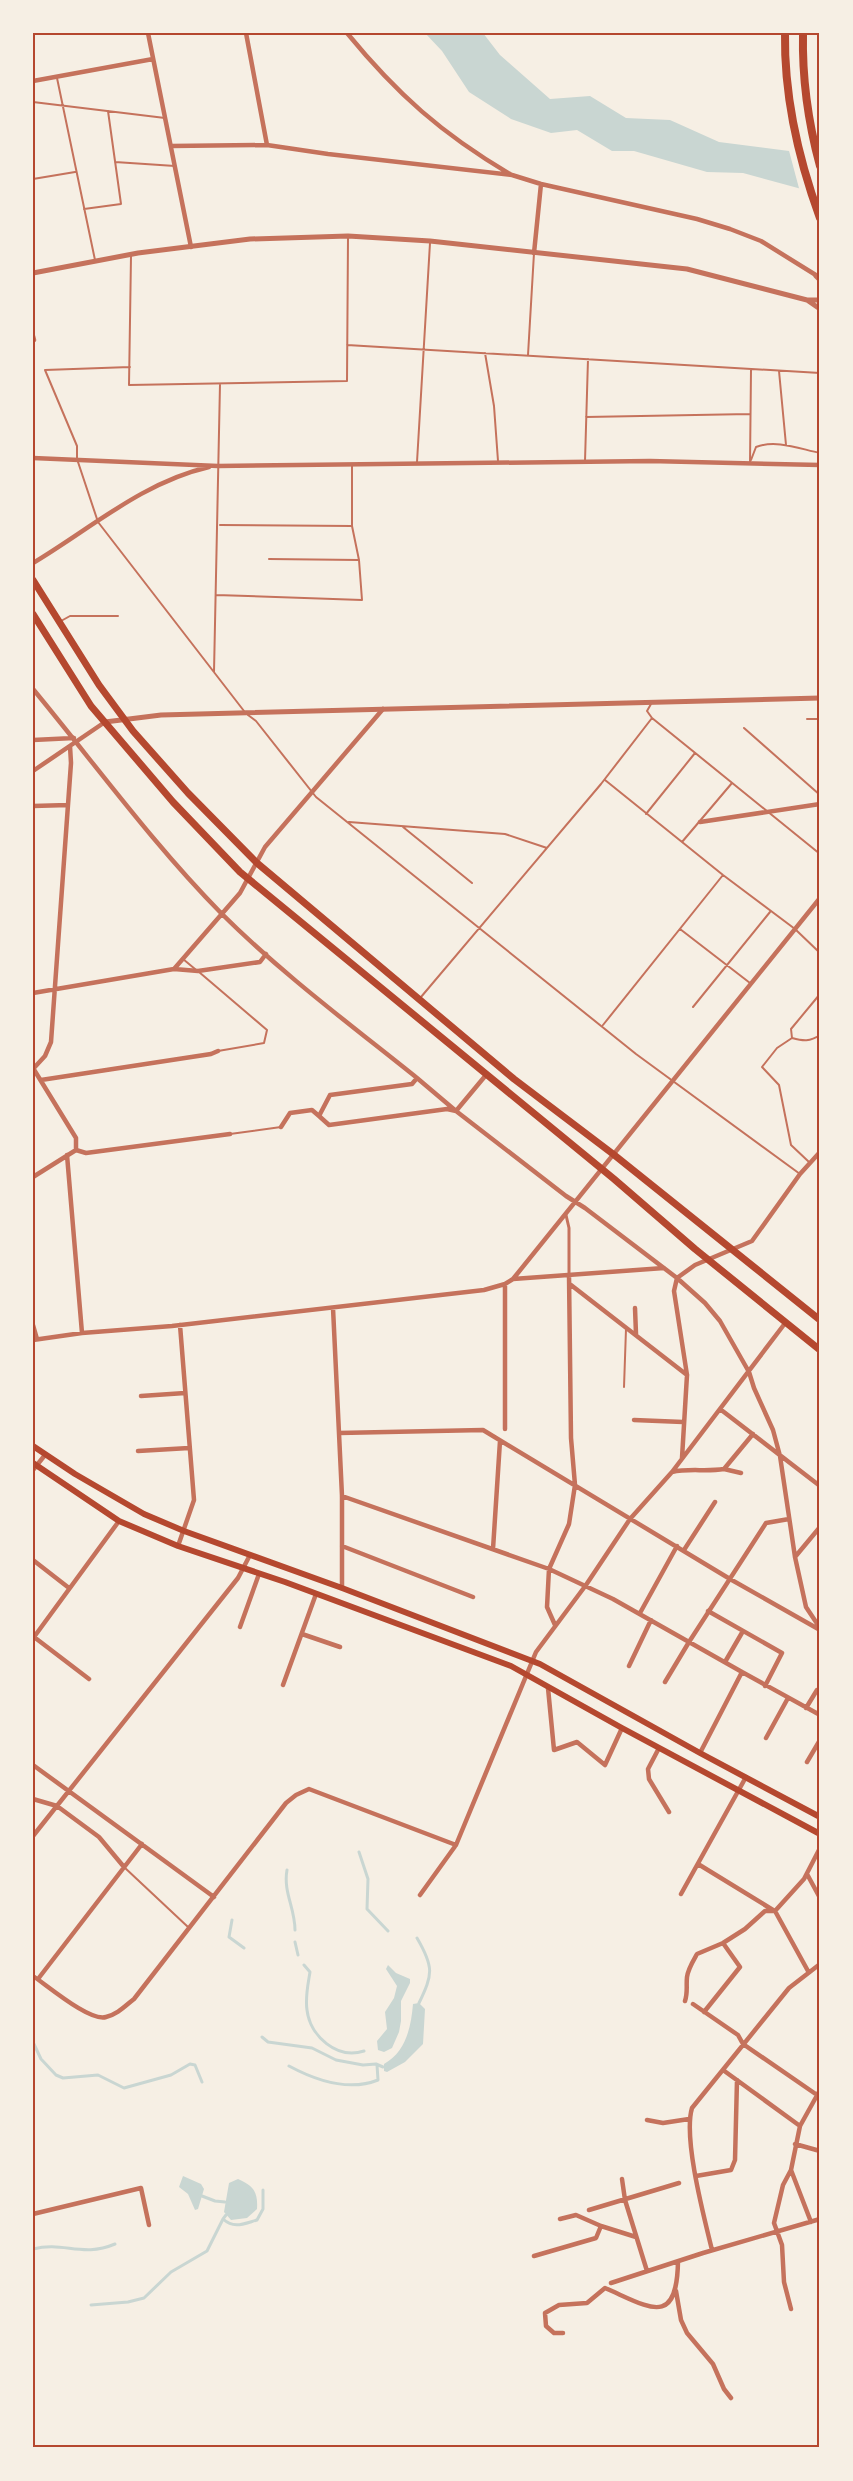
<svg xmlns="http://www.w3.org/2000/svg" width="853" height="2481" font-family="'Source Sans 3',sans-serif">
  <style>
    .water { fill: #c9d6d2 }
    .pier { fill: #f6efe4 }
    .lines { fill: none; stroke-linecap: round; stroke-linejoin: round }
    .stream { stroke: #c9d6d2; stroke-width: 3 }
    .service { stroke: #c5725c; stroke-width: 2 }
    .pedestrian { stroke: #c5725c; stroke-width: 3 }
    .minor { stroke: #c5725c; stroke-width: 4.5 }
    .tertiary { stroke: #c5725c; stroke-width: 5 }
    .secondary { stroke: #b5482f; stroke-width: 6 }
    .primary { stroke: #b5482f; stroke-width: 7 }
    .trunk { stroke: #b5482f; stroke-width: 8 }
    .neatline { fill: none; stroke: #b5482f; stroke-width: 2 }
  </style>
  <rect width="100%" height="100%" fill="#f6efe4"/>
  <path class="water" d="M425,33h58l17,22 50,44 40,-3 36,22 44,2 49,22 101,13v39l-77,-21 -36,-1 -73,-21h-22l-35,-21 -26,3 -40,-14 -42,-27 -27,-41z
    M388,1965l8,8 14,6v4l-9,18v20l-2,11 -7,16 -8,4 -6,-2 -1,-9 10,-12 -2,-17 9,-14 3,-12 -11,-17z
    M419,2003l6,6 -2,35 -18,18 -18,10 -3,-1v-7c22,-12 27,-37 29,-60z
    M183,2176l18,8 3,5 -6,20 -3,1 -7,-16 -9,-7z
    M238,2179c16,7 20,13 19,30l-10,9 -16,2 -7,-8 5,-29z"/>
  <path class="pier" d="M788,147l32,5v45l-20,-5z"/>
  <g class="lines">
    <path class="stream" d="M359,1852l9,27 -1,30 21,22
      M287,1870c-4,22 8,38 8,60
      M232,1920l-3,17 15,11
      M417,1938c17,29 16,36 2,65
      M295,1942l3,13
      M304,1965l6,7c-2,13 -5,25 -3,38 3,26 30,50 57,41
      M262,2037l6,5 44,6 24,12 27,5 13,-1 7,3
      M33,2042l8,17 15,16 7,3 35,-3 26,13 47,-13 19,-11 5,1 7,17
      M289,2066c26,14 59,26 89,14l-1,-15
      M202,2196l13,5 10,1
      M226,2215l-3,4c11,10 20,5 34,1l6,-11v-19
      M33,2249c31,-8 49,9 82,-5
      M91,2305l37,-3 16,-4 27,-26 36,-21 16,-32"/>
    <path class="service" d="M57,78l38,182
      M33,102l132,16
      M115,162l60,4
      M33,179l42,-7
      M84,209l37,-5 -13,-93
      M131,256l-2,129 218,-4 1,-143
      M347,345l473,28
      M485,353l9,53 4,55
      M528,355l6,-102
      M130,367l-85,3 32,76v13l21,63 146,189
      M779,371l7,74
      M586,417l164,-3
      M751,460l5,-13c20,-8 44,2 64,6
      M585,461l3,-102
      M417,462l13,-219
      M750,463l1,-93
      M220,525l132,1
      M269,559l90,1
      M216,595l146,5 -3,-40 -7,-34v-61
      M61,621l9,-5h48
      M214,672l6,-288
      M248,715l8,6 60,76 320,257 164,120
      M652,718l168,136
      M807,719h13
      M744,728l76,67
      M605,780l118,95 72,54 25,24
      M646,814l49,-61
      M349,822l156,12 42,14
      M403,827l69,56
      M682,842l50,-59
      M680,929l70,54
      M183,959l12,10
      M199,972l68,58 -3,13 -46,8
      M421,997l180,-213 51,-66 -5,-7 4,-7
      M693,1007l77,-95
      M603,1025l120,-150
      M792,1038l-15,10 -15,19 17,18 12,60 18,17
      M792,1038l-1,-9 29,-35
      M792,1038c11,3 18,4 28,-3
      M230,1134l51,-7
      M624,1387l2,-58
      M124,1867l64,60"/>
    <path class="pedestrian" d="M566,1215l3,13v47"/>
    <path class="minor" d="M148,33l43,214
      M246,33l21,112
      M347,33c50,61 95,101 163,141
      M33,81l120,-22
      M171,146l96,-1 61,9 184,21 29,9 156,35 33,10 31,12 58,36
      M534,253l7,-69
      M33,336l1,4
      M33,458l185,8 432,-5 170,4
      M33,563c57,-34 110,-81 176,-96
      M33,689c62,75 120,155 188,224 60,60 130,112 196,165
      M33,740l41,-2
      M33,771l72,-49
      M33,806l35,-1
      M700,822l120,-18
      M174,969l24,2 62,-9 6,-8
      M33,993l141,-24 66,-76 25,-46 118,-138
      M33,1068l43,70v12
      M33,1069l12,-13 6,-14 20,-279 -1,-17
      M41,1080l170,-26 7,-3
      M319,1116l10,9 118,-16 9,2 110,85 19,12 92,70 28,25 15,18 29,51 5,16 19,42 7,26 15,101 11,50 14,21
      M281,1127l9,-14 22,-3 7,6 11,-21 82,-11 5,-6 39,33 30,-36
      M67,1155l15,178
      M33,1177l43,-27 10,3 144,-19
      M513,1279l151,-11
      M505,1284v145
      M571,1285l116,90
      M333,1308l9,188v92
      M635,1308l1,26
      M33,1325l4,14
      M33,1340l49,-7 90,-7 312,-36 21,-6 8,-5 307,-381
      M141,1396l44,-3
      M720,1409l100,77
      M634,1420l49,2
      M339,1433l144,-3 247,149 90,51
      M138,1451l51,-3
      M682,1458l5,-83 -13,-84 3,-13 18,-13 57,-24 48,-67 20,-22
      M724,1469l17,4
      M33,1470l12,-15
      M672,1472c17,-4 34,0 52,-3l29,-35
      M342,1496l207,73 64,30 76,43 77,-119 23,-4
      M178,1546l16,-46 -14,-175
      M342,1546l131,51
      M493,1549l7,-108
      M684,1550l31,-48
      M795,1557l25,-30
      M33,1560l36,28
      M708,1611l74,42 -17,33
      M640,1613l37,-67
      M555,1625l-8,-18 2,-38 20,-45 6,-39 -4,-47 -2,-163
      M240,1627l19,-53
      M302,1634l38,13
      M34,1637l85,-116
      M34,1637l55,42
      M725,1662l18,-31
      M629,1666l22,-46
      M742,1672l78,43
      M665,1682l24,-40 53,30 -42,81
      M283,1685l33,-91
      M548,1688l6,62 23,-8 28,23 17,-37
      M806,1708l11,-18
      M766,1738l22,-40
      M659,1748l-11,21 1,10 20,33
      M807,1762l13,-22
      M33,1765l181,132
      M33,1799l24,7 42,31 25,30
      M33,1836l205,-258 12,-23
      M698,1864l75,46
      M807,1874l13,24
      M681,1894l65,-117
      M420,1895l36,-50 80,-193 50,-67 44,-66 42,-47 114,-150
      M775,1911l29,-32 16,-31
      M775,1911l33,60
      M33,1976c15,10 57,46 73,41 12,-3 19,-11 28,-18l152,-196 10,-8 13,-6 147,56
      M38,1979l104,-135
      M685,2001c3,-9 1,-15 2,-24 1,-8 6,-16 10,-23l26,-11 22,-14 20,-18h10
      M693,2004l45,31 5,9 77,53
      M704,2012l36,-45 -17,-24
      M723,2070l77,56
      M647,2120l16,3 26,-4
      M795,2144l25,7
      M791,2170l20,52
      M696,2176l35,-6 4,-10 2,-80
      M622,2179l3,21 22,71
      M589,2210l90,-27
      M33,2214l108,-26 8,37
      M560,2219l16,-4 25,11
      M712,2250c-8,-33 -29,-112 -20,-142l97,-120 31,-24
      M534,2256l62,-18 5,-12 35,11
      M611,2283l92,-30 117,-34
      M676,2291l5,29 6,13 26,31 11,25 7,9
      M791,2309l-7,-27 -2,-37 -8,-22 9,-38 8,-15 9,-44 20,-36
      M563,2333h-9l-8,-7 -1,-13 14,-8 28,-2 18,-15c44,19 72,41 73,-27"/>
    <path class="tertiary" d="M33,273l105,-20 112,-14 98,-3 82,5 257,28 120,31 13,9
      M816,276l4,4
      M807,300h13
      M105,722l56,-7 659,-17"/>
    <path class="secondary" d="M33,1446l42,28 69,40 40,17 158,57 198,76 160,89 120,64
      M33,1463l86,58 59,25 107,36 226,84 111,62 198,106"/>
    <path class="primary" d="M33,580l66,105 34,46 55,62 69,70 257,216 99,75 207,166
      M33,614l58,92 82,96 67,70 374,307 81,70 125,101"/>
    <path class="trunk" d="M785,33c-1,65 13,125 35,185
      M803,33c-1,46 5,89 17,133"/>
  </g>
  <rect width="853" height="2481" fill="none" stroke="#f6efe4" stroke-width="69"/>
  <rect x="34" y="34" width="784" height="2412" class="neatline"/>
</svg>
